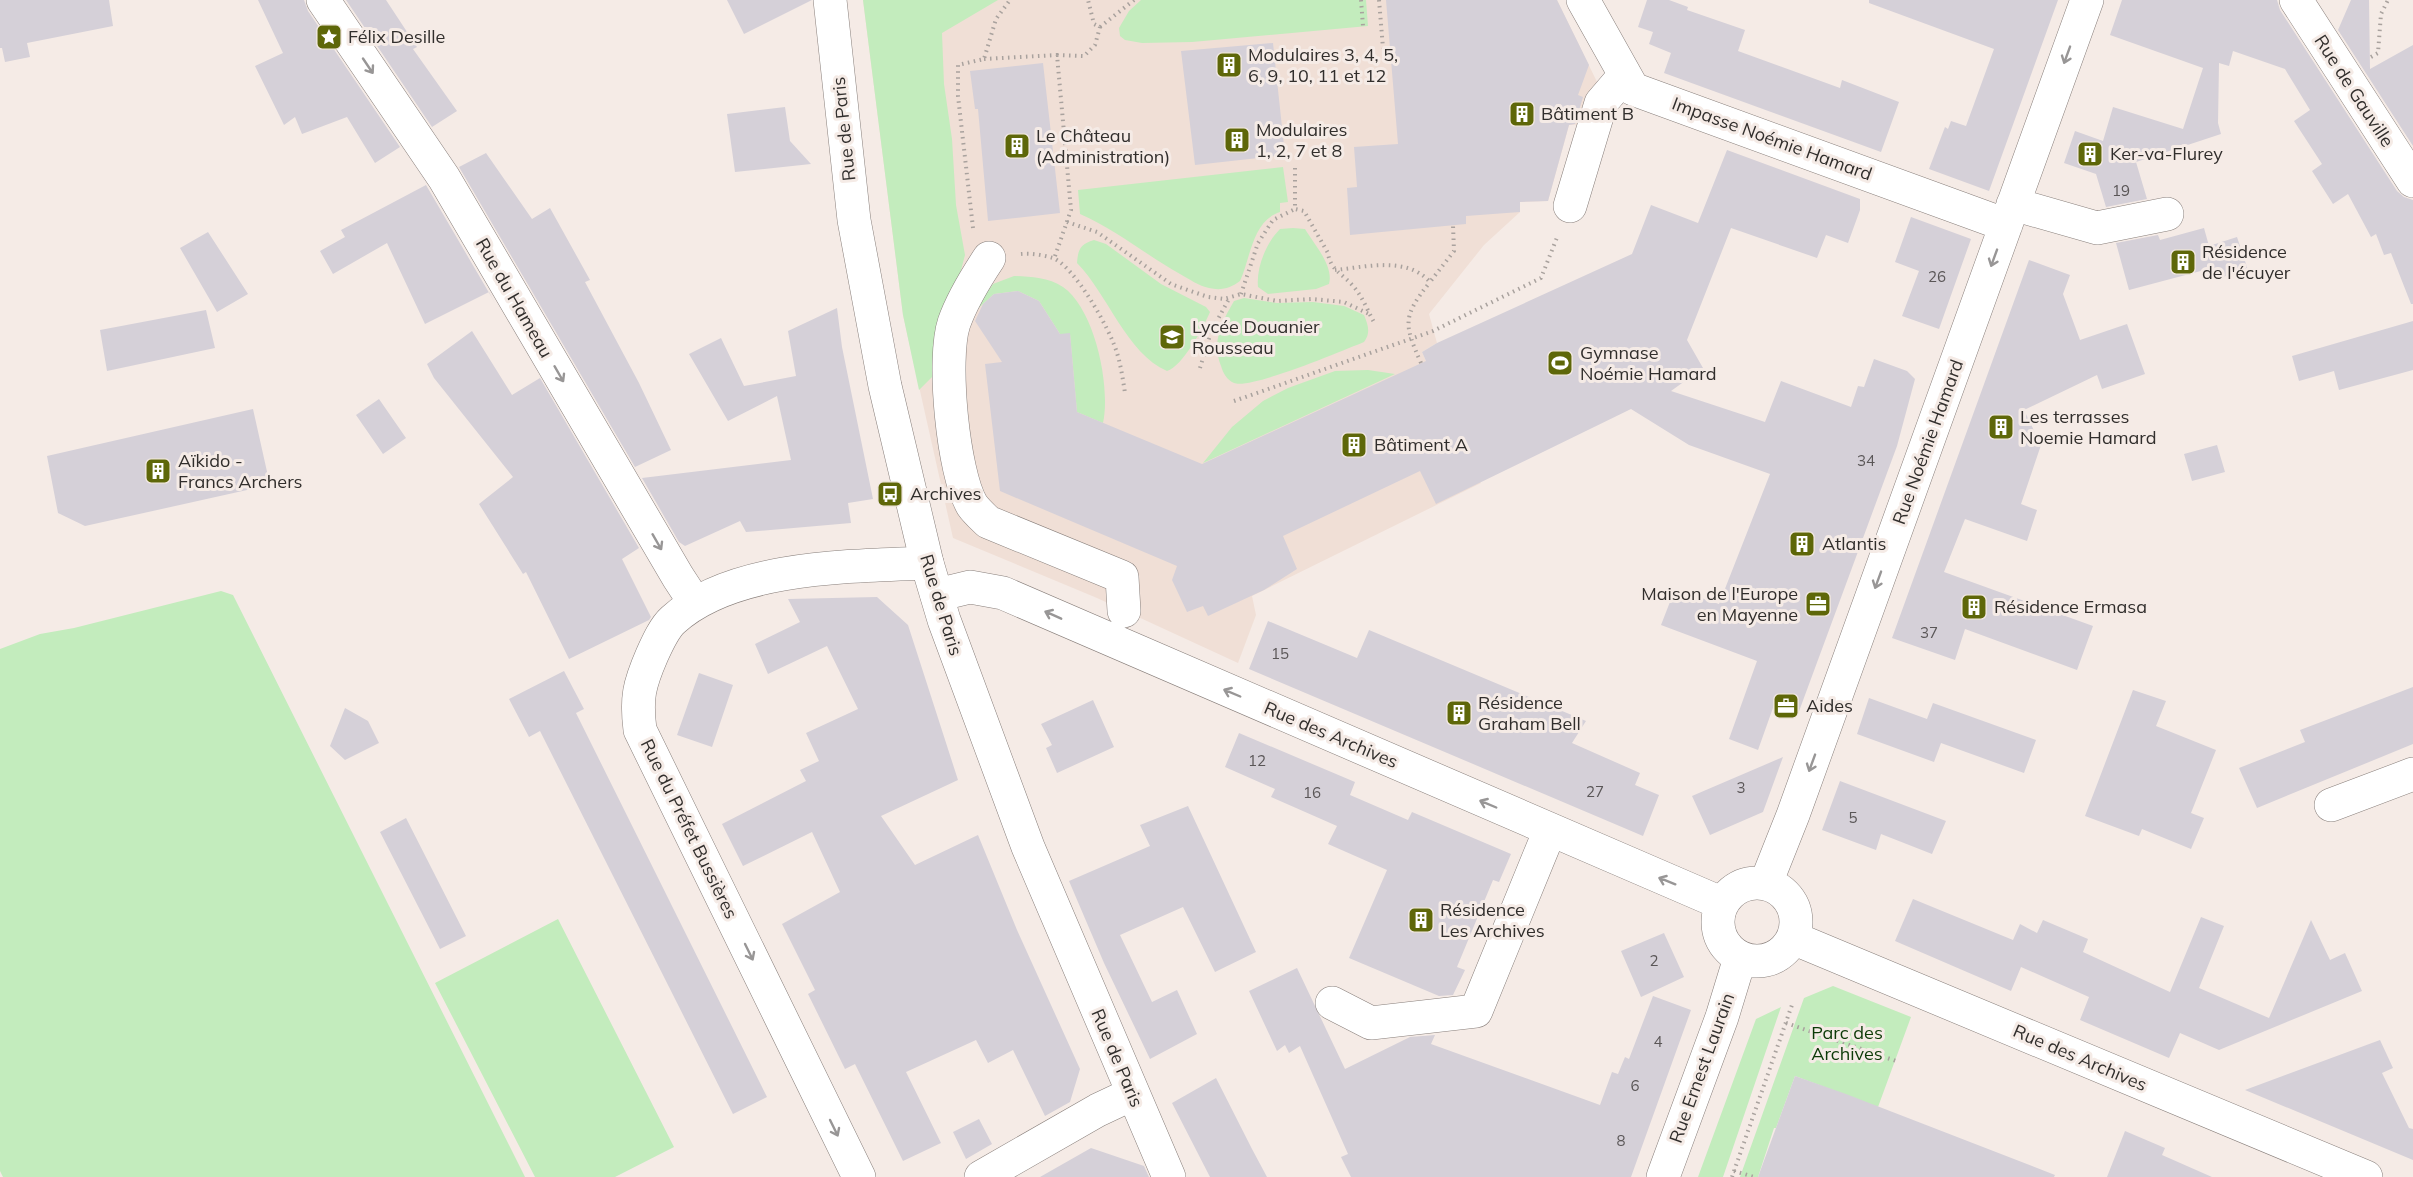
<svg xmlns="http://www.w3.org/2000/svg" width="2413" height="1177" font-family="Mulish,sans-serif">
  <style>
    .built { fill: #f0dfd6 }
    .green { fill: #c3ecbd }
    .building { fill: #d5d0d8 }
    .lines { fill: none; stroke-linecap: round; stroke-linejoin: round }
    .minor-casing { stroke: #887f7b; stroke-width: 34 }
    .major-casing { stroke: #887f7b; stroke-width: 34 }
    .path { stroke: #a9a29e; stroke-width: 4; stroke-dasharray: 1.5 4.5; stroke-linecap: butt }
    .minor { stroke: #fff; stroke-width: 33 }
    .major { stroke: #fff; stroke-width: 33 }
    .oneway { stroke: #989696 }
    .labels { text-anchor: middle; stroke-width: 6; stroke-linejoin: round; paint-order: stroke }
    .number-label { font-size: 15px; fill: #5a5657 }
    .poi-label { font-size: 18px; fill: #312e2c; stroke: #f5ebe6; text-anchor: start }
    .street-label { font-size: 18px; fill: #312e2c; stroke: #f5ebe6 }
    .park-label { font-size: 18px; fill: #0c3a07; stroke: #f5ebe6 }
  </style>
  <rect width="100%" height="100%" fill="#f5ebe6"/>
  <path class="built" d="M863,0h694l41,84 -12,40 -17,1 -21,76 -28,1v10l-36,33 -55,69 8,29 -15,9 59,131 -229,113 4,19 -18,48 -141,-65 -144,-60 -50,-223z"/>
  <path class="green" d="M863,0h135l-56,33 2,51 8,55 4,66 9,50 -32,121 -14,14 -16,-75z
    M1141,0h225l2,26 -176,16 -50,1 -17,-3 -5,-4 -1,-8 10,-17z
    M1283,167l5,35 -8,1v9c-28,9 -29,45 -40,69 -9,7 -19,10 -31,7 -10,-2 -20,-9 -29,-14 -34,-19 -65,-45 -100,-60l-2,-24z
    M1293,228l12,1c9,15 29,37 24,55l-13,5 -48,5 -10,-7c-2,-19 8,-44 22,-58z
    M1094,240l12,4 55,40 45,23 4,5c-7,16 -27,54 -43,59 -40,-17 -60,-78 -90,-108 1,-13 3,-19 17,-23z
    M1014,276c16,1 34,1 49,11 32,22 48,100 40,136l-26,-11 -7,-78h-10l-21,-33 -21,-10 -24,3 -23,21 22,-31z
    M1244,298l33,5 36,-1 31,4 20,9c4,10 7,18 0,27 -20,8 -114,48 -130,41 -7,-3 -11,-10 -13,-17 -10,-24 1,-44 13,-65z
    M1368,370l27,4 -192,89 29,-36 31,-26 25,-13 47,-17z
    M221,591l12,4 292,582h-522l-3,-6v-522l40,-15 34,-6z
    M558,919l116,228 -59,30h-80l-100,-194z
    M1833,986l78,31 -33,90 -83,-31 -19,52h-2l-16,49h-18l64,-179z
    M1781,1007l-58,170h-25l58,-158z"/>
  <path class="building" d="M0,0h109l4,26 -86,17 3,14 -25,5 -3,-14h-2z
    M258,0h46l4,11 92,136 -25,16 -28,-46 -45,17 -7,-17 -11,8 -29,-59 28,-13z
    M346,0h40l31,47 -4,2 44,62 -25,16z
    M727,0h85l-68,34z
    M1386,0h171l32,65 -11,30 5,2 -8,27 -6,1 -21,76 -28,1v10l-54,4v8l-116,11 -3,-47 10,-1 -3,-40 44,-3z
    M1647,0h22l19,7 -1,3 58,20 -7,21 102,37 2,-8 57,22 -18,50 -217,-79 7,-20 -22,-9 4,-12 -15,-5z
    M1869,0h189l-69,191 -60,-22 16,-42 3,2 3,-8 15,5 28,-77 -125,-46z
    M2122,0h155l3,10 117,181 7,6 9,3v104h-2l-20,-51 -7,2 -8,-21 -5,3 -23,-43 -15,10 -21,-33 10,-7 -28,-43 16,-11 -25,-41 -52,-18 -4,15 -10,-3 -1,60 3,11 -85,28 11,37 -41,8 -10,-33 -32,-11 11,-32 28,10 10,-34 70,22 20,-61 -93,-33z
    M2351,0h18l1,69 43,-24v101l-75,-116z
    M1273,43l12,112 -90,10 -14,-114z
    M1043,63l17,150 -72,8 -10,-112h-3l-5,-38z
    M785,107l5,34 21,23 -76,8 -8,-58z
    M1727,150l133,49v11l-12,33 -22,-8 -9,23 -86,-30 -44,112 16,28 -32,23 94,31 16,-41 70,26 7,-21 6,1 10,-28 33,12 8,8 -18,67 -99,268 -24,-9 -16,45 -29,-11 28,-78 -96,-36 14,-36 44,15 51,-130 -81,-29 -58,-36 -195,95 -16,-33 -137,65 14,33 -33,21 -56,26 -5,-10 -16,6 -15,-32 5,-14 -177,-75 -15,-127 17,-2 -27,-41 8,-17 11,-10 24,-3 21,10 21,33 10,-1 7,79 125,52 224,-103 -4,-9 15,-9 195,-89 19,-49 47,18z
    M486,153l46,66 18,-11 40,72 -5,2 54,101 32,67 -36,17 -176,-300z
    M426,185l69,118 -6,-11 -64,32 -38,-81 -54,31 -13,-23 25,-14 -4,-7z
    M1911,217l60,22 -32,90 -37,-13 17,-45 -24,-9z
    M2204,228l5,18 28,-9 11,33 -33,9 -3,-11 -83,22 -13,-47 42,-8 2,5z
    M208,232l40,62 -31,18 -37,-64z
    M2029,260l41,15 -7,19 17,46 47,-16 18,50 -43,15 -5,-14 -73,35 17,35 -20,59 16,6 -10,31 -62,-22 -21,53 149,54 -16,44 -112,-41 -10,31 -63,-22z
    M837,308l5,39 31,152 -25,4 3,20 -105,9 -6,-11 -55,25 -6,-4 -37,-64 149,-18 -14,-64 -49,25 -39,-67 32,-16 23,48 52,-10 -8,-45z
    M206,310l9,38 -108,23 -7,-41z
    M2413,321v49l-74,20 -5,-19 -35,10 -7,-25z
    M472,331l40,64 28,-17 99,170 -17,11 29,58 -2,3 -80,39 -43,-87 -3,2 -44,-70 34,-27 -79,-99 -7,-14z
    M379,399l27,39 -23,16 -27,-39z
    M253,409l17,76 -185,41 -27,-13 -11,-57z
    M2217,445l8,27 -33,9 -8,-27z
    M877,597l31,28 50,155 -77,36 34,49 63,-30 39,95 63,139 -10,33 -25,14 -32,-66 -25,13 -12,-23 -70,32 35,71 -38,18 -48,-97 -10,5 -37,-75 7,-4 -33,-66 58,-32 -28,-60 -69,34 -21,-42 84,-43 -6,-11 19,-9 -13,-28 52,-24 -31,-63 -59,28 -13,-30 45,-22 -12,-23z
    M1268,621l89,37 12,-28 217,91 -14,22 68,30 -5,12 24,10 -16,41 -394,-167z
    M564,671l20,38 -8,4 191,384 -34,17 -193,-383 -11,6 -20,-38z
    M699,673l34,12 -21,62 -35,-12z
    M2413,687v57l-156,64 -18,-40 66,-26 -5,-12z
    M2133,690l33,11 -10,25 60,24 -25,63 13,5 -13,31 -49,-20 -3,7 -54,-20z
    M1869,698l58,21 6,-16 103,37 -12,33 -83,-30 -7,19 -77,-28z
    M1093,700l21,47 -57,26 -11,-25 6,-3 -11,-21z
    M345,708l23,13 11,22 -34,17 -15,-14z
    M1239,733l116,49 -5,13 58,25 4,-8 99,42 -12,28 -6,-2 -36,87 8,3 -12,25 -14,1 -90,-38 38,-88 -59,-26 9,-18 -66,-29 4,-8 -50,-22z
    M1783,757l-20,55 -53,23 -18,-39z
    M1840,781l106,40 -14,33 -51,-20 -5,16 -54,-20z
    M1188,806l68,146 -41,20 -32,-65 -63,28 32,67 25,-12 20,44 -47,25 -46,-96 -35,-82 81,-35 -10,-21z
    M406,818l60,118 -26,13 -60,-117z
    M1913,899l100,41 7,-16 17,9 6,-13 45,19 -5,13 87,40 31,-75 23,9 -25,62 70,30 42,-98 19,40 15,-7 17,38 -143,59 -39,-17 -11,25 -89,-38 9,-23 -68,-30 -10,24 -116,-50z
    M1664,933l20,44 -43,20 -20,-46z
    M1297,968l48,101 65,-32 25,-2 -4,9 169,61 12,-33 6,2 7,-17 4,2 24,-63 38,14 -60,167h-280l-10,-20 7,-3 -48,-108 -11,7 -4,-8 -8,6 -28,-60z
    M2380,1040l13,28 -11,5 27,55 4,1v31l-168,-70z
    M1795,1076l51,18 209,81 -1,2h-296z
    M1216,1078l36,71 15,28h-57l-38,-74z
    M979,1119l13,25 -26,15 -13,-27z
    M2125,1131l40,17 -3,7 50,22h-105z
    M1091,1148l53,18 5,11h-109z"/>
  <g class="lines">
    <g class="minor-casing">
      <path id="minor" d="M323,0l121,178 234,399 17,26
        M1583,0l50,89 373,136
        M2296,0l117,181
        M2013,204l84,24 70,-14
        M1570,206l31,-103 24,-28
        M989,258c-14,21 -27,42 -35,65 -12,36 -1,150 18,182 4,6 11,12 16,17l134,55 2,34
        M937,595l33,-8 33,6 718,310
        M2331,805l82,-31
        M1718 922a39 39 0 1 1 78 0a39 39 0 1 1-78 0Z
        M1766,883l27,-68 294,-815
        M1793,938l573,239
        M1332,1003l39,20 105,-12 74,-181
        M859,1177l-219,-447c-4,-32 -1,-45 12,-75 5,-11 12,-27 21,-35 59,-54 178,-54 254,-57
        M981,1177l117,-67 34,-16
        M1663,1177l59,-160 18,-59"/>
    </g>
    <g class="major-casing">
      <path id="major" d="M830,0l24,220 31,166 42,177 17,57 84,227 141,330"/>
    </g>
    <path class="path" d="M1361,0l2,26
      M1379,0l4,48
      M1100,27l34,-27
      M1057,55l27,1 11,-11 5,-18 -6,-3 -6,-24
      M2371,57l7,-4 3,-39 7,-14
      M984,59l73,-4 14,155 -17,49
      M1295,168v41l9,2 24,42c2,17 15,21 25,33 10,11 15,26 22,38
      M1067,222l30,10 74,52 37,13 16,2 17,-5 36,7 35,-2 32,3 25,12
      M973,228l-15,-132v-31l26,-6 12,-40 14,-19
      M1021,254c10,-1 22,1 32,4 22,9 57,71 64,95 4,13 6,27 8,40
      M1335,270c31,-3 72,-14 95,12l24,-31 -1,-26
      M1241,294l17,-51 15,-23 22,-11
      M1421,363c-17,-39 -19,-46 9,-81
      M1200,368l11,-36 19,-35
      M1234,401l199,-70 108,-53 17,-43
      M1786,1023l110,38
      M1734,1171l20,6
      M1732,1177l61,-175"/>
    <use href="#minor" class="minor"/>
    <use href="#major" class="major"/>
  </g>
  <defs><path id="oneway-shaft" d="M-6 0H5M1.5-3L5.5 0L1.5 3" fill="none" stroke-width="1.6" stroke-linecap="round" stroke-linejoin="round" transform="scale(1.5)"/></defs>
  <g class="oneway">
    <use href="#oneway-shaft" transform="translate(2067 55) rotate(110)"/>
    <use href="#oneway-shaft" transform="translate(368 66) rotate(56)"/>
    <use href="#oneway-shaft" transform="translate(1994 258) rotate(110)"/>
    <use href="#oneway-shaft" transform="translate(559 374) rotate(60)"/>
    <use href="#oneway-shaft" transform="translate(657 542) rotate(60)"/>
    <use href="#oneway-shaft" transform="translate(1878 580) rotate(110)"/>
    <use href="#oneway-shaft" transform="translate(1053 615) rotate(-156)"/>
    <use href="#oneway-shaft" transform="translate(1232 693) rotate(-157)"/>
    <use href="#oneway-shaft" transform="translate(1812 763) rotate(110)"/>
    <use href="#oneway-shaft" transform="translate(1488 804) rotate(-157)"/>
    <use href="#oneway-shaft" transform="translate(1667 881) rotate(-158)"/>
    <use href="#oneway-shaft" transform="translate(749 952) rotate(64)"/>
    <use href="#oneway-shaft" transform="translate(834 1128) rotate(64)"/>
  </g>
  <defs>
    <g id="sight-square" transform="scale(1.35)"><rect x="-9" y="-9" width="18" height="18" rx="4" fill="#5e6709" stroke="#f5ebe6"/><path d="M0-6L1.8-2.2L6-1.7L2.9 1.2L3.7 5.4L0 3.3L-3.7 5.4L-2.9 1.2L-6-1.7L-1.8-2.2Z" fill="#fff"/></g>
    <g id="building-square" transform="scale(1.35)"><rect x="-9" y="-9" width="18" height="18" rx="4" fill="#5e6709" stroke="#f5ebe6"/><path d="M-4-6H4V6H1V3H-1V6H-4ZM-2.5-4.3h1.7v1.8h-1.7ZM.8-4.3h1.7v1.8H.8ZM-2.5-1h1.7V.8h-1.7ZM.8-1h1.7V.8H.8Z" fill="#fff"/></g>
    <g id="school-square" transform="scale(1.35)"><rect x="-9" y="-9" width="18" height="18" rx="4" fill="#5e6709" stroke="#f5ebe6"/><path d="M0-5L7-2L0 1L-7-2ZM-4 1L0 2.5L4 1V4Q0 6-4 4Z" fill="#fff"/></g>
    <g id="stadium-square" transform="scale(1.35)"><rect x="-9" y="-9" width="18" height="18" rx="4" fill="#5e6709" stroke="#f5ebe6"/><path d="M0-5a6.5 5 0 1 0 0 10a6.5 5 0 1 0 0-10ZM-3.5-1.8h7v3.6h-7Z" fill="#fff"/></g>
    <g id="bus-square" transform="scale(1.35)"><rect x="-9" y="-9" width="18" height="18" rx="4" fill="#5e6709" stroke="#f5ebe6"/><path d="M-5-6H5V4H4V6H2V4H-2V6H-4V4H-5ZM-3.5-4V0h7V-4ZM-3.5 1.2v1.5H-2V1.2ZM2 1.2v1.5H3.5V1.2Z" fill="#fff"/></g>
    <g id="office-square" transform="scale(1.35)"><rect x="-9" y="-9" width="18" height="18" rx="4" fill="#5e6709" stroke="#f5ebe6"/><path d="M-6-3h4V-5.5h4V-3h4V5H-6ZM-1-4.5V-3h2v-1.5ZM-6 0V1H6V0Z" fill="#fff"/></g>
  </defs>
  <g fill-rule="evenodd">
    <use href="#sight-square" x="329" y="37"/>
    <use href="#building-square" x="1229" y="65"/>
    <use href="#building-square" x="1522" y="114"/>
    <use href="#building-square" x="1237" y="140"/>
    <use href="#building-square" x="1017" y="146"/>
    <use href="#building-square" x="2090" y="154"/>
    <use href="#building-square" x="2183" y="262"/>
    <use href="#school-square" x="1172" y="337"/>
    <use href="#stadium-square" x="1560" y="363"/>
    <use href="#building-square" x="2001" y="427"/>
    <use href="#building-square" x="1354" y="445"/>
    <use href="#building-square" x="158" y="471"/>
    <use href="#bus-square" x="890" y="494"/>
    <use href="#building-square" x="1802" y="544"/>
    <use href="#office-square" x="1818" y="604"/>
    <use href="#building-square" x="1974" y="607"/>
    <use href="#office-square" x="1786" y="706"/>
    <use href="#building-square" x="1459" y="713"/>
    <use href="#building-square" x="1421" y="920"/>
  </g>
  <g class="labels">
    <g class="number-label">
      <text x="2121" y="196">19</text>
      <text x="1937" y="282">26</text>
      <text x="1866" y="466">34</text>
      <text x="1929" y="638">37</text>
      <text x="1280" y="659">15</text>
      <text x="1257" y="766">12</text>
      <text x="1741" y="793">3</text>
      <text x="1595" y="797">27</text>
      <text x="1312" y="798">16</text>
      <text x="1853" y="823">5</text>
      <text x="1654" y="966">2</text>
      <text x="1658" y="1047">4</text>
      <text x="1635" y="1091">6</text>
      <text x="1621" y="1146">8</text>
    </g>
    <g class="poi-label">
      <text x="348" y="43">Félix Desille</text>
      <text x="1248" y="61">Modulaires 3, 4, 5,<tspan x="1248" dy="21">6, 9, 10, 11 et 12</tspan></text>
      <text x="1541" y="120">Bâtiment B</text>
      <text x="1256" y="136">Modulaires<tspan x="1256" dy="21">1, 2, 7 et 8</tspan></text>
      <text x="1036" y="142">Le Château<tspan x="1036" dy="21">(Administration)</tspan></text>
      <text x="2110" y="160">Ker-va-Flurey</text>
      <text x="2202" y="258">Résidence<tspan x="2202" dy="21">de l'écuyer</tspan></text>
      <text x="1192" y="333">Lycée Douanier<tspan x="1192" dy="21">Rousseau</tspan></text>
      <text x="1580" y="359">Gymnase<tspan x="1580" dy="21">Noémie Hamard</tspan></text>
      <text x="2020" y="423">Les terrasses<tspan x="2020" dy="21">Noemie Hamard</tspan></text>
      <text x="1374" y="451">Bâtiment A</text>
      <text x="178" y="467">Aïkido -<tspan x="178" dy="21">Francs Archers</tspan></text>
      <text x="910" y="500">Archives</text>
      <text x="1822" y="550">Atlantis</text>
      <text x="1798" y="600" text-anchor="end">Maison de l'Europe<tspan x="1798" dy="21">en Mayenne</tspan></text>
      <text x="1994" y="613">Résidence Ermasa</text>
      <text x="1478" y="709">Résidence<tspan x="1478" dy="21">Graham Bell</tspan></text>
      <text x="1806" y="712">Aides</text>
      <text x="1440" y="916">Résidence<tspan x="1440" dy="21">Les Archives</tspan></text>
    </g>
    <g class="street-label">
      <text transform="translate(2354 91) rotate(57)" y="6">Rue de Gauville</text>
      <text transform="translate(844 129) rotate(-96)" y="6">Rue de Paris</text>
      <text transform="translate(1772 139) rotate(20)" y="6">Impasse Noémie Hamard</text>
      <text transform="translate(514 298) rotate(60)" y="6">Rue du Hameau</text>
      <text transform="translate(1928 442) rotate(-70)" y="6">Rue Noémie Hamard</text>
      <text transform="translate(941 605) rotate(73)" y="6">Rue de Paris</text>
      <text transform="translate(1331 735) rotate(23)" y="6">Rue des Archives</text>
      <text transform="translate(689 829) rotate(64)" y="6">Rue du Préfet Bussières</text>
      <text transform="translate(1117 1058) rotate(67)" y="6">Rue de Paris</text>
      <text transform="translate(2080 1058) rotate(23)" y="6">Rue des Archives</text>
      <text transform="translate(1702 1068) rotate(-70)" y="6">Rue Ernest Laurain</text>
    </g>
    <g class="park-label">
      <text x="1847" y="1039">Parc des<tspan x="1847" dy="21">Archives</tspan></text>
    </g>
  </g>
</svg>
